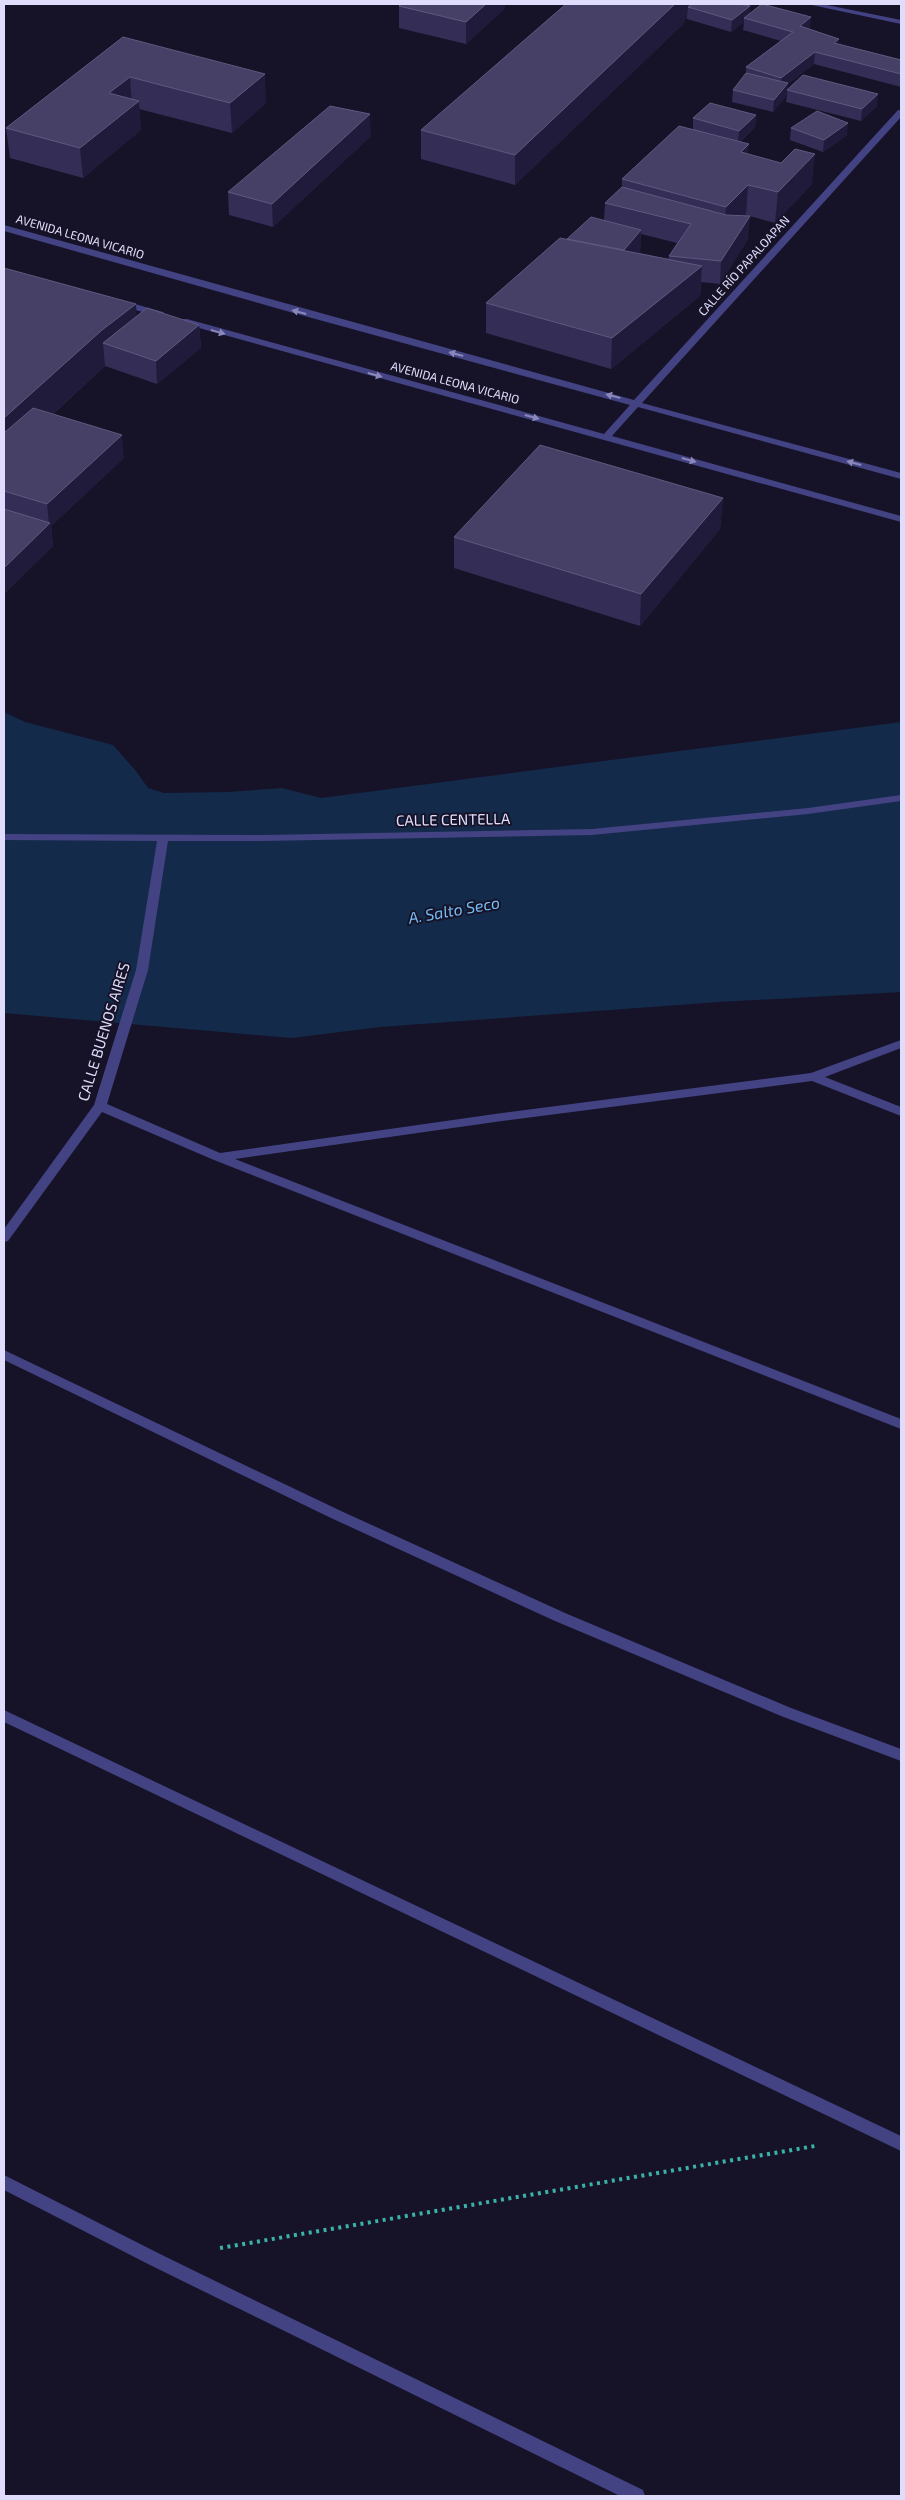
<svg xmlns="http://www.w3.org/2000/svg" width="905" height="2500" font-family="'Exo 2',sans-serif">
  <style>
    .water { fill: #142a4b }
    .lines { fill: none; stroke-linecap: round; stroke-linejoin: round }
    .path { stroke: #3bb2a8; stroke-width: 4; stroke-dasharray: 3 4.5; stroke-linecap: butt }
    .minor { fill: #434283; fill-rule: evenodd }
    .wall { fill: #342d55; fill-rule: evenodd }
    .shaded-wall { fill: #201b3b }
    .building { fill: #464067; stroke: #5e597e }
    .oneway { fill: #8a88b9 }
    .labels { text-anchor: middle; stroke-width: 4; stroke-linejoin: round; paint-order: stroke }
    .far-street-label { font-size: 12px; fill: #e0ddfc; stroke: #161328 }
    .street-label { font-size: 15px; fill: #e0ddfc; stroke: #161328 }
    .water-label { font-size: 16px; font-style: italic; fill: #73bbf3; stroke: #161328 }
  </style>
  <rect width="100%" height="100%" fill="#161328"/>
  <path class="water" d="M4,712l21,10 88,23 23,26 12,17 16,5 64,-1 54,-4 39,10 580,-76v270l-182,10 -339,25 -88,11 -288,-25z"/>
  <g class="lines">
    <path class="path" d="M220,2248l595,-102"/>
    <path class="minor" d="M807,4h15l79,16v4z
      M898,110h3v7l-259,286 259,70v6l-263,-72 -26,29 289,80v6l-720,-199v-4h6l417,115 26,-29 -340,-93 -286,-81v-6l630,175z
      M121,300l42,12 2,2 -5,3 -42,-12 -2,-2z
      M901,795v6l-93,13 -216,21 -329,6h-95l-20,129 -41,134 113,49 282,-40 309,-40 90,-33v8l-76,29 76,30v9l-89,-35 -310,40 -267,38 666,260v10l-687,-269 -112,-48 -94,129 -4,1v-13l90,-124 42,-135 21,-129 -153,-1v-6l259,1 329,-6 216,-21z
      M4,1350l337,161 224,102 226,95 110,41v12l-120,-45 -226,-95 -224,-103 -327,-158z
      M4,1710l897,426v15l-897,-429z
      M4,2175l156,79 483,236 2,6h-25l-472,-232 -144,-74z"/>
  </g>
  <path class="wall" d="M402,4h103v4l-39,36 -67,-16v-22z
    M566,4l184,3 -1,7 61,15 29,15 62,16v27l-87,-23 -26,20 -1,5 90,17 -16,15 -75,-19 1,-7 -14,17 -41,-10 1,-12 13,-17v-6l35,-26 -38,-11 1,-8 -13,10 -44,-13v-2l-5,8 -167,160 -94,-26v-29z
    M123,37l143,66 -34,30 -93,-24 2,21 -58,48 -73,-20 -4,-30z
    M756,115l-1,12 -15,15 8,12 64,30 -37,39 -29,-8 -1,1 3,23 -28,45 -19,-2 -1,14 -89,73 -125,-36v-30l81,-64 37,-19 1,-17 17,-16v-8l71,-50v-11zM641,234l36,9 -8,13 -1,3 -28,-6z
    M791,128l56,7 -24,17 -33,-12z
    M371,136l-98,91 -44,-12 -1,-23z
    M4,268l133,49 62,8 2,23 -44,36 -52,-18 -52,48 71,44 -73,68 2,20 -48,47h-1z
    M723,498l-3,31 -80,97 -186,-58v-31z"/>
  <path class="shaded-wall" d="M486,4h19v4l-39,36v-22z
    M675,4h18l-5,3 -1,10 -5,8 -167,160v-30z
    M740,4h14l-4,3 -1,11h-5v4l-13,10 1,-12z
    M811,17l-1,12 -10,-3z
    M839,39l-1,11 -4,-7z
    M815,52l-1,12 -26,20 -1,11 -14,17 1,-12 6,-10 1,-12z
    M265,74l1,29 -34,30 -2,-30z
    M130,77l2,30 7,-6 2,29 -58,48 -3,-30 29,-55z
    M878,94l-1,12 -16,15 1,-12z
    M370,114l1,22 -98,91 -1,-23z
    M756,115l-1,12 -17,16 1,-12z
    M848,123l-1,12 -24,17 1,-12z
    M749,144l-3,30 -5,-22z
    M815,154l-3,30 -37,39 3,-31z
    M748,185l-2,30 -22,22 2,-30z
    M750,216l-2,23 -28,45 1,-23z
    M641,230l-1,23 -23,27 1,-23z
    M702,266l-2,30 -89,73 1,-31z
    M136,304l2,36 -35,3 2,23 -101,92v-40l98,-88z
    M199,325l2,23 -44,36 -1,-23z
    M122,435l2,23 -73,68 2,20 -48,47 -1,-14v-11l45,-44 -2,-20z
    M723,498l-3,31 -80,97 1,-32z"/>
  <path class="building" d="M402,4h84l-20,18 -67,-16z
    M566,4h109l-160,151 -94,-25z
    M692,4h48l10,2 -18,14 -44,-13z
    M762,4l49,13 -11,9 39,13 -5,4 67,17v14l-86,-22 -34,26 -35,-11 47,-35 -49,-14z
    M123,37l142,37 -35,29 -100,-26 -21,16 30,8 -59,47 -74,-20z
    M746,73l42,10 -14,17 -41,-10z
    M803,75l75,19 -16,15 -75,-19z
    M710,103l46,12 -17,16 -46,-13z
    M330,106l40,8 -98,90 -44,-12z
    M817,111l31,12 -24,17 -33,-12z
    M679,126l70,18 -8,8 40,11 14,-14 20,5 -37,38 -30,-7 -22,22 -104,-28z
    M622,187l104,28 24,1 -29,45 -52,-5 22,-32 -86,-21z
    M591,217l50,13 -17,20 -57,-11z
    M560,238l142,28 -90,72 -126,-35z
    M4,268l132,36 -34,26 -98,88z
    M147,308l52,17 -43,36 -53,-18z
    M33,408l89,27 -75,69 -43,-13v-58z
    M540,445l183,53 -82,96 -187,-57z
    M4,509l46,14 -46,45z"/>
  <defs><path id="oneway-solid" d="M-6-.8H1V-3.2L6.5 0L1 3.2V.8H-6Z" transform="scale(1.25)"/></defs>
  <g class="oneway">
    <use href="#oneway-solid" transform="translate(299 312) rotate(-165)"/>
    <use href="#oneway-solid" transform="translate(218 332) rotate(16)"/>
    <use href="#oneway-solid" transform="translate(456 354) rotate(-165)"/>
    <use href="#oneway-solid" transform="translate(375 375) rotate(15)"/>
    <use href="#oneway-solid" transform="translate(613 396) rotate(-165)"/>
    <use href="#oneway-solid" transform="translate(532 417) rotate(15)"/>
    <use href="#oneway-solid" transform="translate(689 460) rotate(16)"/>
    <use href="#oneway-solid" transform="translate(854 463) rotate(-165)"/>
  </g>
  <g class="labels">
    <g class="far-street-label">
      <text transform="translate(80 237) rotate(16)" y="4">AVENIDA LEONA VICARIO</text>
      <text transform="translate(744 266) rotate(-48)" y="4">CALLE RÍO PAPALOAPAN</text>
      <text transform="translate(455 383) rotate(15)" y="4">AVENIDA LEONA VICARIO</text>
    </g>
    <g class="street-label">
      <text transform="translate(453 820) rotate(-1)" y="5">CALLE CENTELLA</text>
      <text transform="translate(104 1032) rotate(-73)" y="5">CALLE BUENOS AIRES</text>
    </g>
    <g class="water-label">
      <text transform="translate(454 910) rotate(-10)" y="6">A. Salto Seco</text>
    </g>
  </g>
  <rect width="905" height="2500" fill="none" stroke="#e0ddfc" stroke-width="10"/>
</svg>
